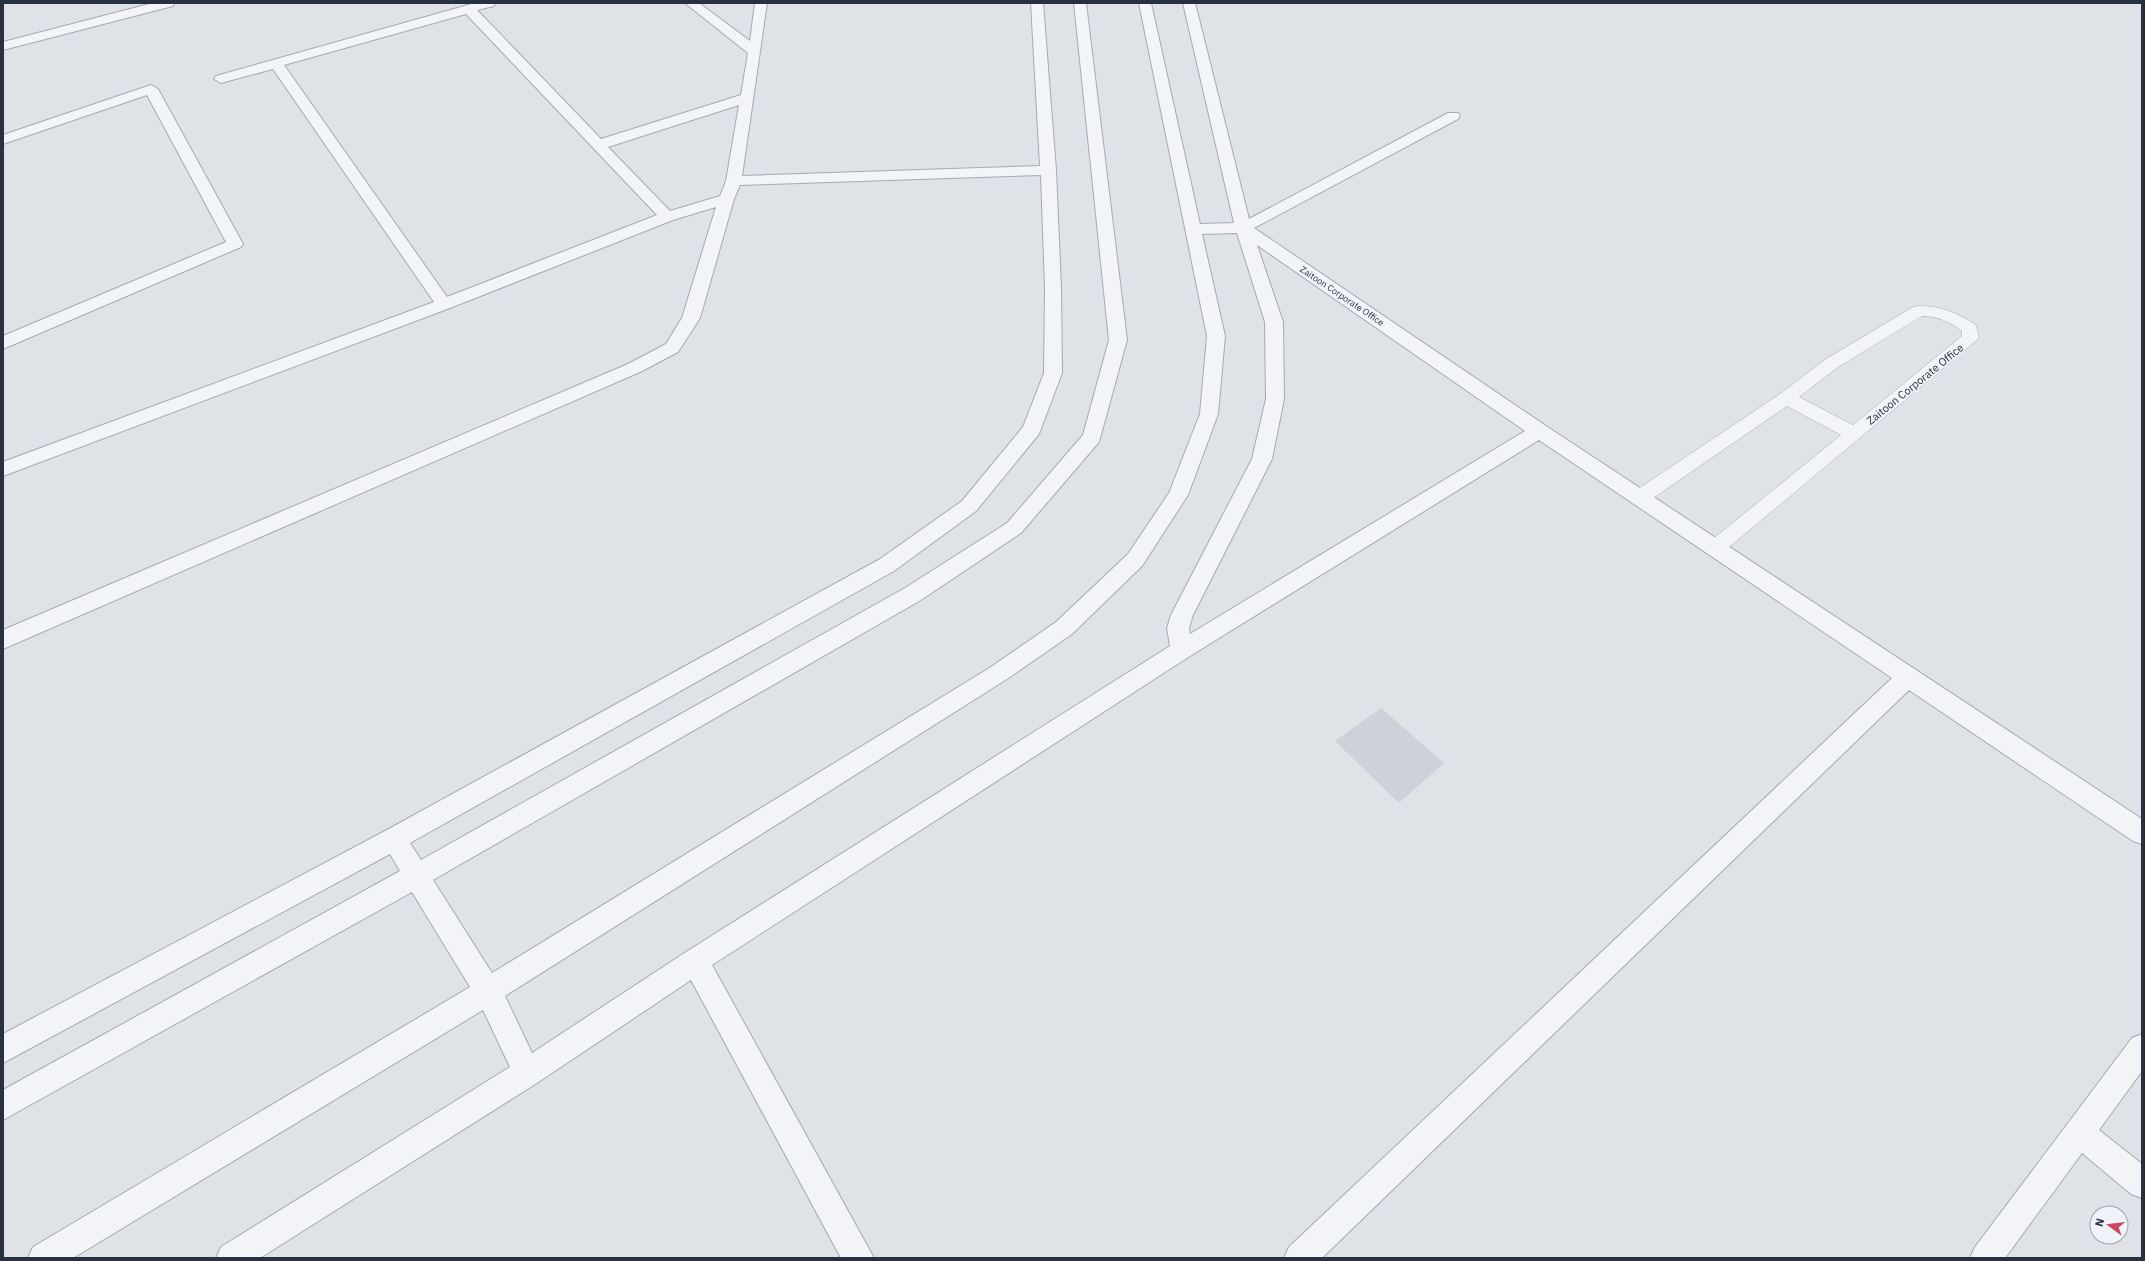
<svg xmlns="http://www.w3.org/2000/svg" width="2145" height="1261" font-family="'IBM Plex Sans',sans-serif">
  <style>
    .built { fill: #cdd2da }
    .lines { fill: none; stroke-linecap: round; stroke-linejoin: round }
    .lane-casing { stroke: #a4aab2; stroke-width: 1 }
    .street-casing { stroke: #a4aab2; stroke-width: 2 }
    .lane { fill: #f2f4f7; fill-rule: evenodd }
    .street { fill: #f2f4f7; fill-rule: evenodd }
    .labels { text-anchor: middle; stroke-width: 3.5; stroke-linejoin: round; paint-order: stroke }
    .far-street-label { font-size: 9px; fill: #28313f; stroke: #eff2f6 }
    .street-label { font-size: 11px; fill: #28313f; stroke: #eff2f6 }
  </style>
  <rect width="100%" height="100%" fill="#dfe3e8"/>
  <path class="built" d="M1381,708l63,55 -45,40 -64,-62z"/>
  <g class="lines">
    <g class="lane-casing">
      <path id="lane" d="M1919,306c22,0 39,7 57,19l3,13 -257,215 -7,2 -7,-2 -3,-5 3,-5 133,-108 -54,-29 -141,97 -7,2 -7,-2 -3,-5 3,-5 148,-99 46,-35 87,-52zM1922,316c16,0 28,6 40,15v5l-109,89 -54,-28 39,-30z"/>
    </g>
    <g class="street-casing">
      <path id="street" d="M153,3h21l-1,3 -170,44v-8z
        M475,3h20l-1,3 -17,4 124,129 140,-44 7,-42 -63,-50h14l51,38 5,-38h12l-25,173 298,-10 -9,-163h12l13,167 5,118 1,85 -23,61 -63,77 -82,60 -484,272 11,17 484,-272 102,-65 76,-88 26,-95 -35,-337h12l41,337 -28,102 -78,91 -100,67 -488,280 59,93 499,-306 65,-45 72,-68 41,-61 31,-79 7,-78 -68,-333h12l49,221 34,-1 -51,-220h12l54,216 199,-106h10l2,3 -2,3 -204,109 292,198 596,393v25l-9,-3 -224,-151 -587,568h-38l5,-11 603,-569 -353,-238 -349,216 -478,309 162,293h-33l-150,-278 -154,103 -277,175h-44l5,-11 289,-180 -27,-57 -410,248h-45l5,-11 437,-260 -58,-95 -409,228v-30l397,-219 -10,-17 -387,209v-29l382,-203 495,-272 82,-58 61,-74 21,-54 1,-85 -4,-113 -301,10 -6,14 -34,119 -22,34 -38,20 -637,277v-19l625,-266 38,-20 16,-26 34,-111 -43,13 -223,88 -447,168v-14l431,-160 -161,-233 -52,14 -7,-4 2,-3zM466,14l191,201 -210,82 -163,-232zM739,105l-13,76 -6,15 -50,15 -62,-64zM1237,233l28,89 1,77 -14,60 -81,156 -4,13 3,18 -484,306 -154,101 -27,-57 502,-317 65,-45 70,-68 46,-71 30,-81 7,-78 -23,-102zM1257,245l268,186 -335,203 -1,-6 4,-13 79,-156 12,-60 -1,-77z
        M151,85l7,4 85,155 -2,3 -238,102v-13l223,-94 -79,-147 -144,49v-9z
        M2142,1034v37l-43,59 43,34v34l-11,-4 -49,-41 -77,105h-35l5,-11 157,-209z"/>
    </g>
    <use href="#lane" class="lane"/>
    <use href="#street" class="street"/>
  </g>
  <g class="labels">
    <g class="far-street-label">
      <text transform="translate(1342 296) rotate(34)" y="3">Zaitoon Corporate Office</text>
    </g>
    <g class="street-label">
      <text transform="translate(1915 384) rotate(-39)" y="4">Zaitoon Corporate Office</text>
    </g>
  </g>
  <rect width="2145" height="1261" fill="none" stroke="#28313f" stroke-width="8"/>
  <g transform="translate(2109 1225) rotate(285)"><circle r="19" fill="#eff2f6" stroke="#9fa5ad"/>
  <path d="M0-3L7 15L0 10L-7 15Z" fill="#cb465e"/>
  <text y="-6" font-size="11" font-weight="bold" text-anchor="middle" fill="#28313f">N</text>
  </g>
</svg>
